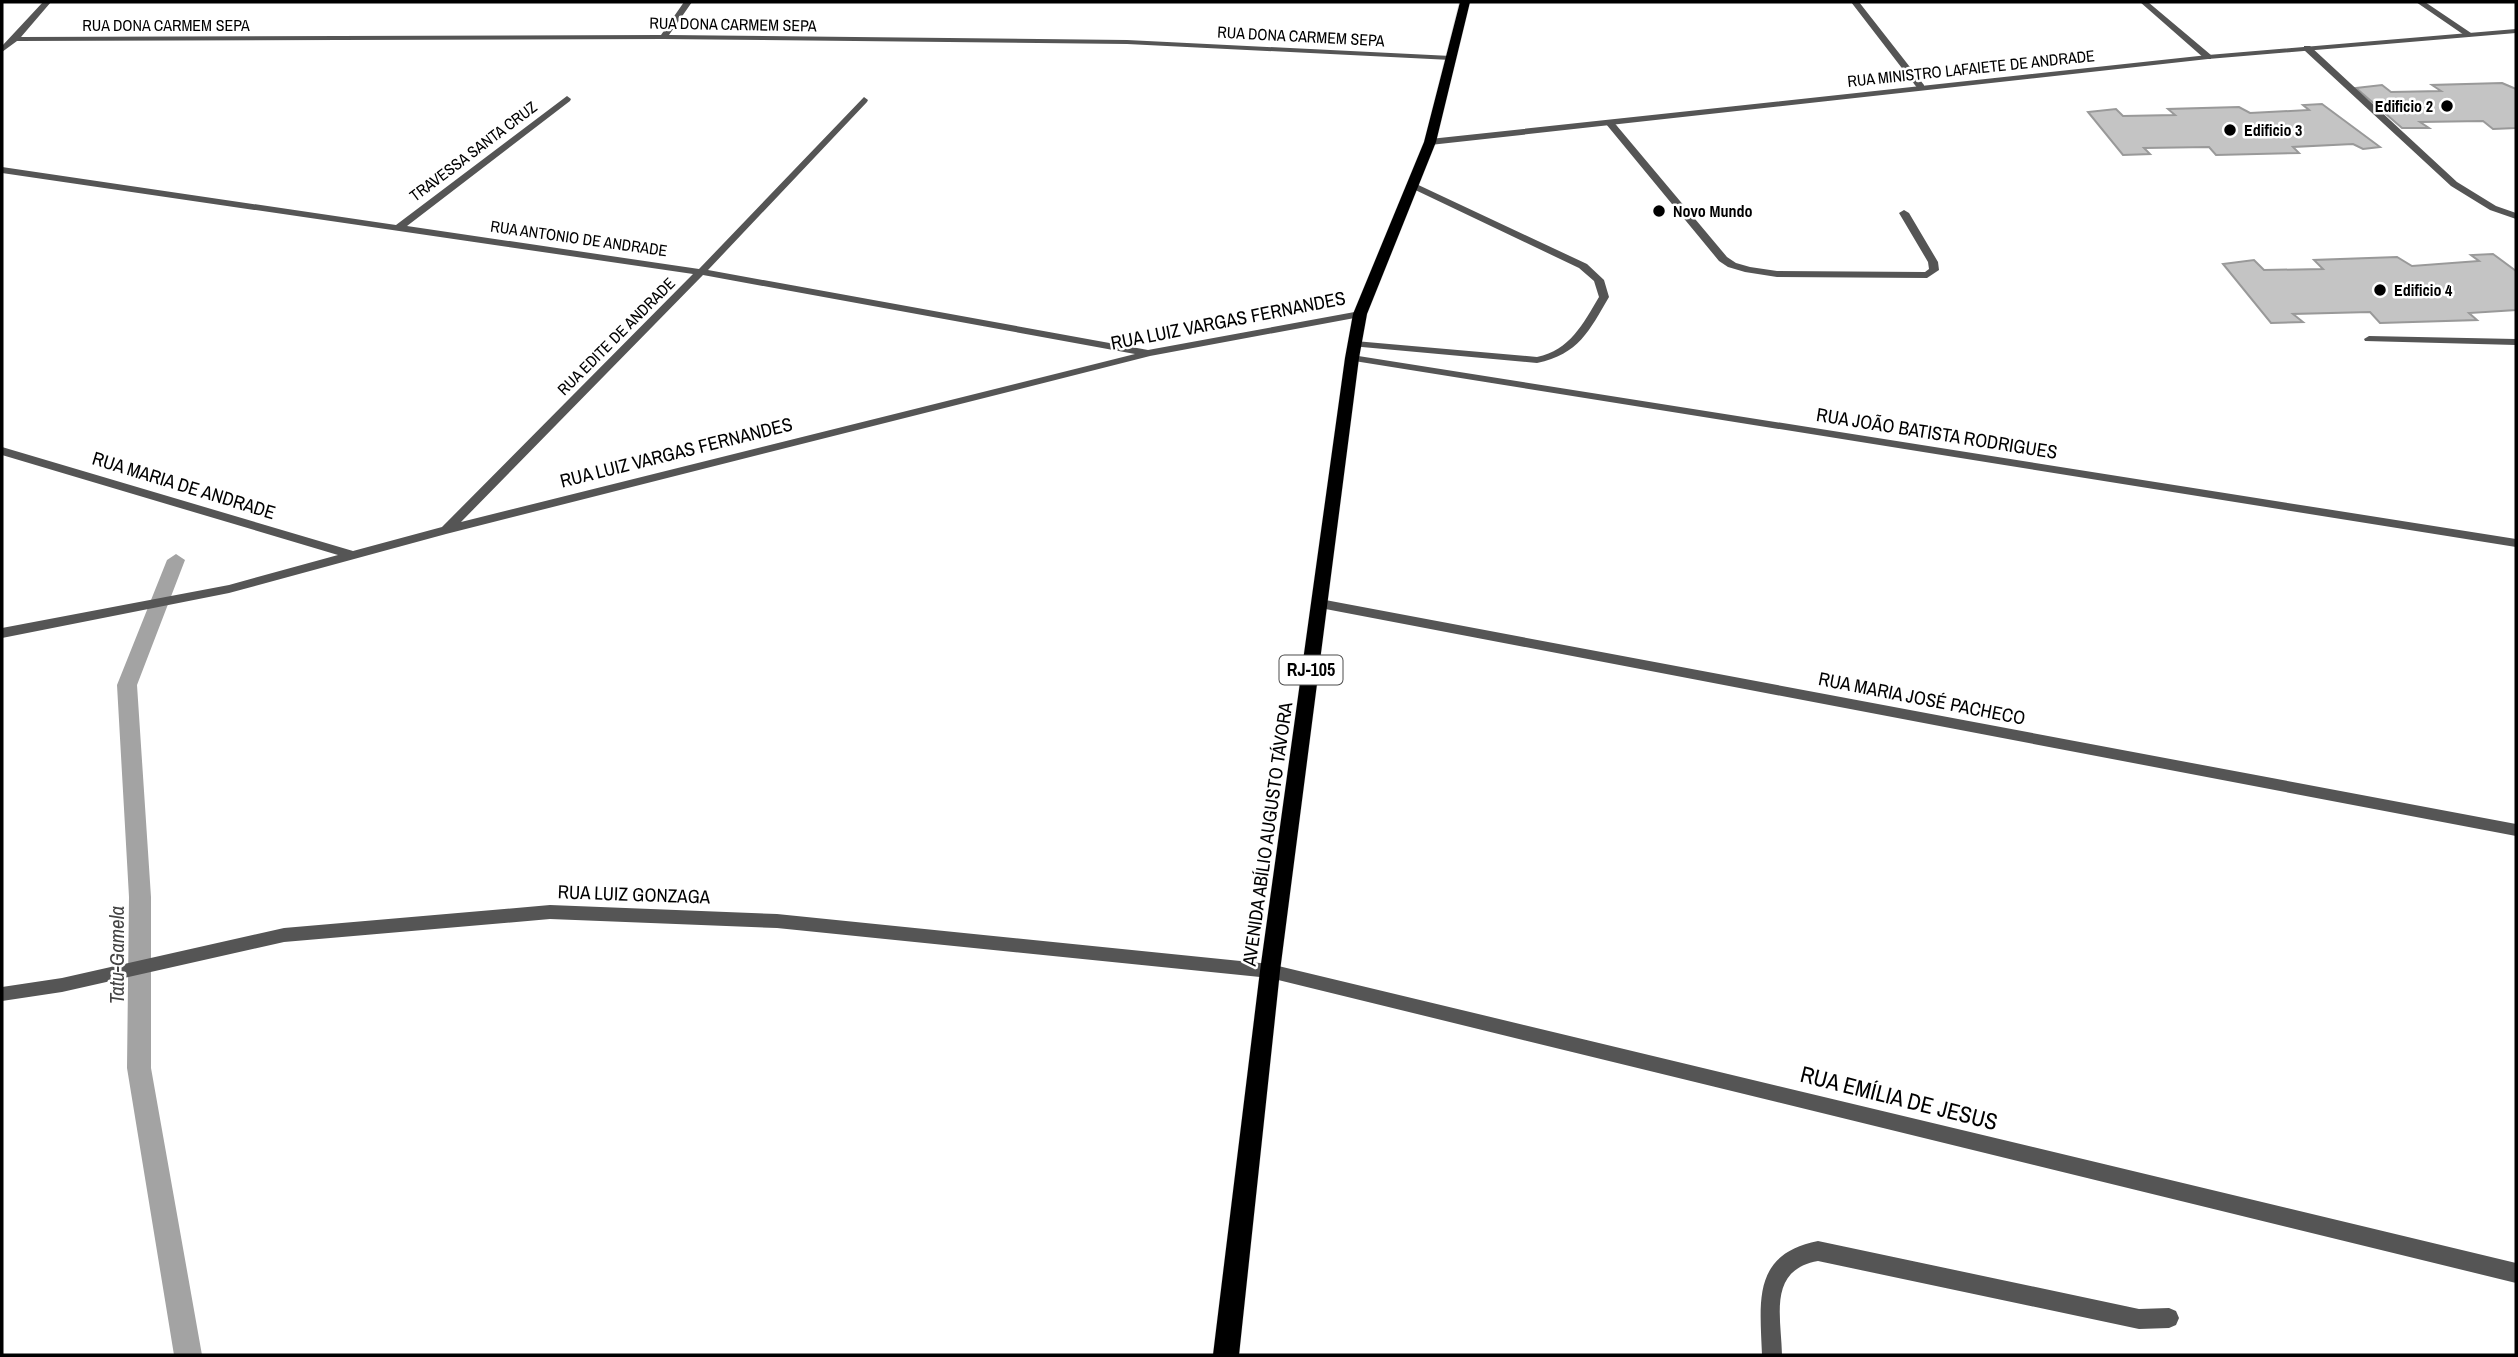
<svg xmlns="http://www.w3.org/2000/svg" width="2518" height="1357" font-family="'Archivo Narrow',sans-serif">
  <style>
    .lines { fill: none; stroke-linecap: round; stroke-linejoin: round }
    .stream { fill: #a3a3a3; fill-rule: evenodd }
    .building { fill: #c4c4c4; stroke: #999; stroke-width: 2 }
    .primary-casing { stroke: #dbdbdb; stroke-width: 1 }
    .service { fill: #555; fill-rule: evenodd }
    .minor { fill: #555; fill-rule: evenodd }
    .tertiary { fill: #555; fill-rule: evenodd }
    .primary { fill: #000; fill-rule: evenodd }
    .poi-dot { fill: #000; stroke: #fff; stroke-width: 2.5 }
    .labels { text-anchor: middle; stroke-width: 5; stroke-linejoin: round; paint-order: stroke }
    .far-street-label { font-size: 16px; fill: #000; stroke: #fff }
    .far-poi-label { font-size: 16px; font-weight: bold; fill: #000; stroke: #fff; text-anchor: start }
    .shield { fill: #fff; stroke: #4c4c4c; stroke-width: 2 }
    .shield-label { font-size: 18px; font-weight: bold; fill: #000 }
    .street-label { font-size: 19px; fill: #000; stroke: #fff }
    .water-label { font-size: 21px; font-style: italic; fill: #444; stroke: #fff }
    .near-street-label { font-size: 23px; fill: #000; stroke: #fff }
  </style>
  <rect width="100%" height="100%" fill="#fff"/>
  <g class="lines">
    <path class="stream" d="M176,554l9,6 -48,125 14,212v171l51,287h-28l-47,-287 2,-171 -12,-212 50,-125z"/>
  </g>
  <path class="building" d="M2502,83l14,6v39l-23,1 -10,-8 -63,1 9,6h-27l-46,-40 26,-3 9,7 50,-1 -9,-6z
    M2322,104l58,43 -17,2 -10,-5 -60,3 6,6 -83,2 -7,-8 -65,1 6,6 -27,1 -35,-43 28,-3 7,7 52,-1 -7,-6 71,-2 11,6 59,-3 -6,-5z
    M2493,254l23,17v39l-47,3 8,7 -97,3 -10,-11 -77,2 10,8 -32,1 -48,-59 31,-4 10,10 59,-1 -9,-9 83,-3 15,9 67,-5 -8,-6z"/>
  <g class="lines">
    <g class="primary-casing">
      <path id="primary" d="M1460,2h10l-34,140 -69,172 -8,44 -79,613 -41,384h-26l47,-384 85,-613 8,-44 71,-172z"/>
    </g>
    <path class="service" d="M2304,46h6l147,136 39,24 20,7v6l-26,-9 -39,-24 -147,-136z
      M1606,120h6l115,137 9,6 14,4 27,4 148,1 4,-3 -1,-7 -29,-49 5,-3 5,3 29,49 1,8 -12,8 -150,-1 -32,-5 -17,-5 -9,-6 -113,-137z
      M1412,182l175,82 17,16 5,17c-20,34 -30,57 -72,66l-186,-17v-4l4,-1 182,16c33,-7 46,-33 62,-60l-5,-16 -15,-13 -170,-81v-4z
      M2369,336l147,3v6l-151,-4 -1,-2z
      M1818,1241l321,68 30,-1 7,3 3,7 -3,7 -7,3 -30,1 -321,-68c-50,9 -37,54 -36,94h-20c-2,-54 -10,-101 56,-114z"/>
    <path class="minor" d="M43,2h8l-30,35 640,-2 23,-33h8l-23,33 458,5 324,16 4,2 -4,2 -324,-16 -464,-5 -646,2 -15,11v-6z
      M1851,2h8l65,83v4h-6z
      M2140,2h8l63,53v4h-6z
      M2416,2h9l49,33 -7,2z
      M567,96l4,3 -1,2 -163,125 292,43 165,-172 4,3 -1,2 -159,168 440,80 212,-39 5,3 -5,3 -210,39 -704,178 -217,59 -227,45v-10l227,-43 109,-30 -336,-100v-8l351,104 89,-24 251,-253 -691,-101v-6l394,58zM703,275l432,79 -674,168z
      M1352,355l1164,184v8l-1168,-187 -1,-2z
      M1320,599l1196,225v12l-1201,-229 -2,-3z
      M550,905l227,9 493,50 1246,299v20l-1246,-305 -493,-50 -227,-9 -266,23 -222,50 -60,9v-14l60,-9 222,-50z"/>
    <path class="tertiary" d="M2516,29v4l-308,26 -778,86 -4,-3 4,-3 778,-84z"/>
    <use href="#primary" class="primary"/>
  </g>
  <g class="poi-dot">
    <circle cx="2447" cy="106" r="7"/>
    <circle cx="2230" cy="130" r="7"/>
    <circle cx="1659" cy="211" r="7"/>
    <circle cx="2380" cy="290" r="7"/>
  </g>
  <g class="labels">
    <g class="far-street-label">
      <text transform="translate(733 24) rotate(1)" y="6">RUA DONA CARMEM SEPA</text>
      <text x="166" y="31">RUA DONA CARMEM SEPA</text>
      <text transform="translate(1301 36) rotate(3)" y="6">RUA DONA CARMEM SEPA</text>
      <text transform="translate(1971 68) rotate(-6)" y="6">RUA MINISTRO LAFAIETE DE ANDRADE</text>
      <text transform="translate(473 151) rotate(-37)" y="6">TRAVESSA SANTA CRUZ</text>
      <text transform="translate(579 238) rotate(8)" y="6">RUA ANTONIO DE ANDRADE</text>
      <text transform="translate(616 336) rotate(-45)" y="6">RUA EDITE DE ANDRADE</text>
    </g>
    <g class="far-poi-label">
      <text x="2433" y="112" text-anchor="end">Edificio 2</text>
      <text x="2244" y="136">Edificio 3</text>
      <text x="1673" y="217">Novo Mundo</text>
      <text x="2394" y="296">Edificio 4</text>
    </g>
    <rect class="shield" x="1279.5" y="655.5" width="63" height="29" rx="5"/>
    <g class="shield-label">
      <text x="1311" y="676">RJ-105</text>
    </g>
    <g class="street-label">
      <text transform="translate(1228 320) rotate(-11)" y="7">RUA LUIZ VARGAS FERNANDES</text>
      <text transform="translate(1937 433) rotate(9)" y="7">RUA JOÃO BATISTA RODRIGUES</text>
      <text transform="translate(676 452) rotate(-14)" y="7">RUA LUIZ VARGAS FERNANDES</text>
      <text transform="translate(184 485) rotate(17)" y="7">RUA MARIA DE ANDRADE</text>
      <text transform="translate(1922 698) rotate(11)" y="7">RUA MARIA JOSÉ PACHECO</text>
      <text transform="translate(1267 834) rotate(-82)" y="7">AVENIDA ABÍLIO AUGUSTO TÁVORA</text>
      <text transform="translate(634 894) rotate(2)" y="7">RUA LUIZ GONZAGA</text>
    </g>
    <g class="water-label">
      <text transform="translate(117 955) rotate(-90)" y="7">Tatu-Gamela</text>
    </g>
    <g class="near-street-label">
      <text transform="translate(1899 1098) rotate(14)" y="8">RUA EMÍLIA DE JESUS</text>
    </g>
  </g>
  <rect width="2518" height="1357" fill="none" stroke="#000000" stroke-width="7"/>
</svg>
